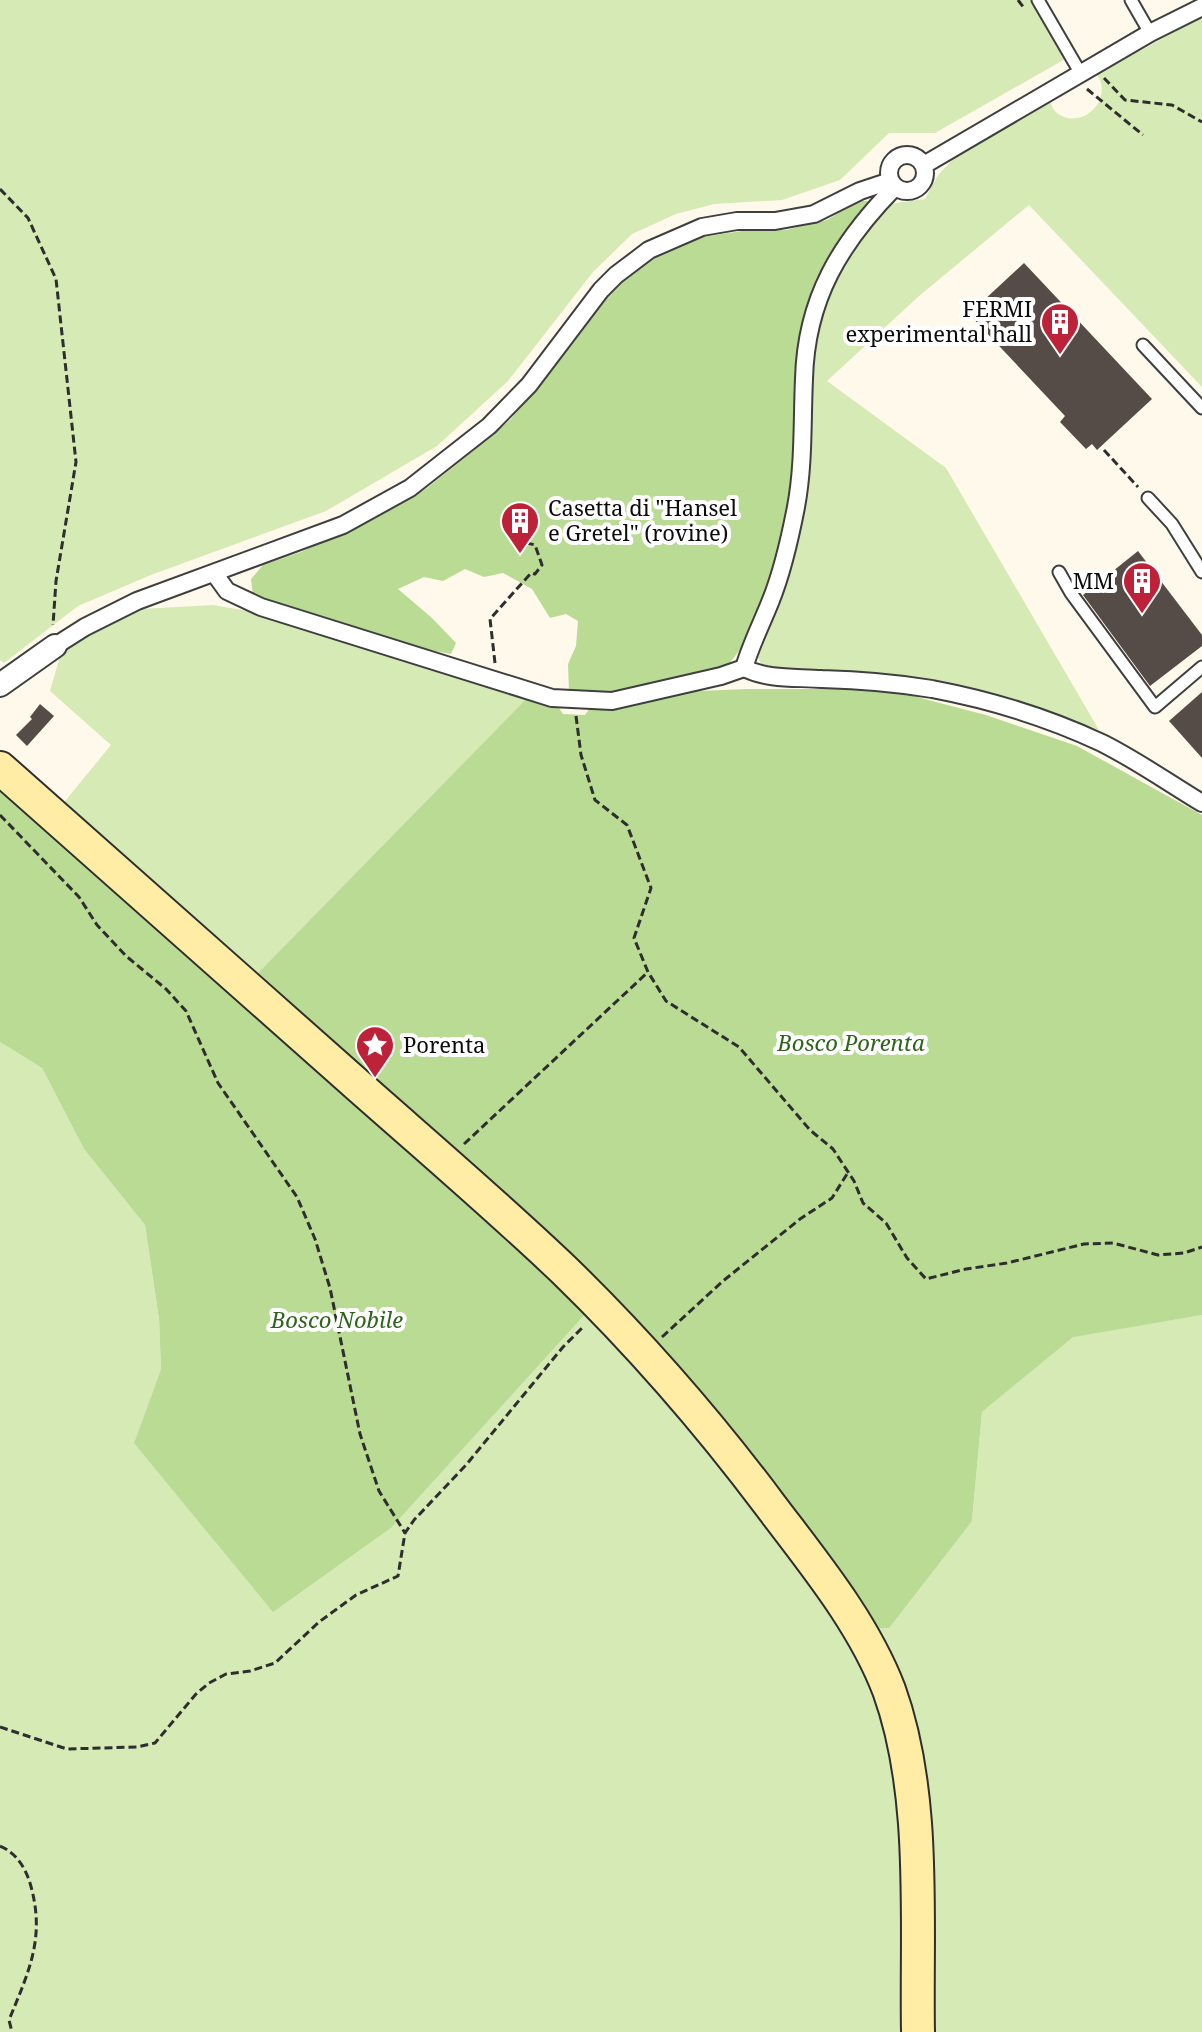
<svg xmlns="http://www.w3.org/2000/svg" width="1202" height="2032" font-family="'Noto Serif',serif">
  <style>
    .green { fill: #d5eab5 }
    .forest { fill: #badb94 }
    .building { fill: #554c48 }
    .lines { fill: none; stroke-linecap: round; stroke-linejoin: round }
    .service-casing { stroke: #3f3f3f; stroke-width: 15 }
    .pedestrian-casing { stroke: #3f3f3f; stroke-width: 20 }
    .minor-casing { stroke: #3f3f3f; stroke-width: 26 }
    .secondary-casing { stroke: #2e2e2e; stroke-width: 36 }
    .path { stroke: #2e2e2e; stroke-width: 3; stroke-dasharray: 8 4; stroke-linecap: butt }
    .service { stroke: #fff; stroke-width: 11 }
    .pedestrian { stroke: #fff; stroke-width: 16 }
    .minor { stroke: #fff; stroke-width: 22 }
    .secondary { stroke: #ffeda6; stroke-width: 32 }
    .labels { text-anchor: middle; stroke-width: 8; stroke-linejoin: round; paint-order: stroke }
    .poi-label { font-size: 22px; fill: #0c0c0c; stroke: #fff; text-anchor: end }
    .park-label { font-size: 22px; font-style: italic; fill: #31641c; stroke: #fff }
  </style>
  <rect width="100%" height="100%" fill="#fff9eb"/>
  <path class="green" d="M0,0h1032l35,58 -132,75h-46l-49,47 -58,20 -68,4 -38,10 -44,20 -39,38 -85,109 -71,65 -111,65 -175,64 -73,31 -74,57 -4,-3z
    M1202,17v370l-173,-182 -110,91 -92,85 119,87 153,262c-60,-21 -120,-41 -183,-51 -51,-8 -103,1 -153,-12l-5,-9 -1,-9 42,-117 6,-30 7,-79 -2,-52 17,-81 46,-71 16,-15 36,-5 13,-24 20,-21 92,-52c2,4 4,9 7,11 24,18 57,-12 40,-39z
    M213,605l41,7 274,85 -274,280 -193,-171 50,-61 -61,-54 11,-38 37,-24 43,-20z
    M0,1042l42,26 42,81 61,76 14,94 2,50 -27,74 258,84 197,-217 68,73 118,149 89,130 35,111 7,259h-906z
    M1202,1315v717h-272l-3,-215 -59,-189 104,-107 10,-109 91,-76z"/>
  <path class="forest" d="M858,201h14l-41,51 -16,30 -10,38 -17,198 -12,48 -21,56 -16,29 -11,14 -14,8 -99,21 -46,-2 -1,-28 8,-18 2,-25 -12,-7 -16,4 -18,-29 -29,-16 -19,4 -19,-8 -22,12 -19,-4 -26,12 34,29 24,25 -5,11c-44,-7 -84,-24 -126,-37 -25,-7 -48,-12 -72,-22l-2,-16 12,-14 38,-13 76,-35 50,-29 46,-37 37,-31 87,-112 28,-30 30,-20 22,-13 25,-8 40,-6 44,-1 41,-10z
    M747,689h139l100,26 91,31 125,69v500l-129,22 -91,75 -10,109 -83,107h-21l-453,-513 -100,-90 -61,-48 274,-280 29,8 6,9 22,1 4,-6 45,-4 64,-14z
    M0,784l80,78 509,448 -197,217 -119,85 -139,-169 27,-74 -2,-50 -14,-94 -61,-76 -42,-81 -42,-26z"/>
  <path class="building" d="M1024,263l128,136 -55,51 -5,-6 -6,5 -26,-27 5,-6 -96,-102z
    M1138,551l64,84v11l-52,40 -67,-91z
    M1202,692v66l-33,-37z
    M40,704l14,12 -27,30 -11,-11 16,-16 -2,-2z"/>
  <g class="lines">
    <g class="service-casing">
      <path id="service" d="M1038,0l43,74
        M1131,0l19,33
        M1143,345l59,63
        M1148,498l24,26 30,48
        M1059,572l12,21 84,114 47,-40"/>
    </g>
    <g class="pedestrian-casing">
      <path id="pedestrian" d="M889 173a18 18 0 1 1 36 0a18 18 0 1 1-36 0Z
        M924,165l226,-132 52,-26
        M214,573l13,18 34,16 291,91 60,3 109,-25 23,-8c25,12 51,9 78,11 37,1 74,4 110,10 58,11 117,29 170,54 34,17 67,40 100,60
        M55,646l30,-19 52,-26 206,-76 67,-37 79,-62 40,-41 72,-95 15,-15 33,-25 53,-23 35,-6h38l39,-7 46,-23 30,-10
        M744,668c7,-24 18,-45 27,-68 12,-30 19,-62 25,-93 8,-43 6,-85 8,-128 2,-80 36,-136 91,-192"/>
    </g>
    <g class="minor-casing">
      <path id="minor" d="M0,685l55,-39"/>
    </g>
    <g class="secondary-casing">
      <path id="secondary" d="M0,768c121,107 242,214 362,321 68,60 137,119 202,181 75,73 143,151 206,235 43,57 93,117 119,185 38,105 27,232 29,342"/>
    </g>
    <path class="path" d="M1018,0l6,8
      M1104,78l21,22 47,5 30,17
      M1087,89l56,46
      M0,189l28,29 28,61 20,183 -20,119 -3,44
      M1104,450l34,37
      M495,663l-5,-44 41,-46 4,1 7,-9 -7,-20 -16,-4
      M576,716l5,39 14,45 32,25 24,63 -17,50 14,34 18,29 73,46 71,83 23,19 21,32 9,22 23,20 21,35 19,21 40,-10 41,-6 77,-19 29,-1 45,12 26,-2 18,-6
      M0,815l79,82 18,28 29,31 40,33 20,22 32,72 79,114 18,42 15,49 30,146 19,57 26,42
      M464,1144l184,-172
      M662,1337l61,-56 77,-62 32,-21 15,-24
      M0,1727l67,22 70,-2 18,-4 41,-49 13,-11 17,-9 24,-3 25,-8 44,-41 37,-27 42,-19 7,-43 9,-13 52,-55 97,-118 21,-21
      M0,1846c16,7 25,21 30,37 16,54 -1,88 -21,137l3,12"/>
    <use href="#service" class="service"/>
    <use href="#pedestrian" class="pedestrian"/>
    <use href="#minor" class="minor"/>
    <use href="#secondary" class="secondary"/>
  </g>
  <defs>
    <g id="building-pin" transform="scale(2)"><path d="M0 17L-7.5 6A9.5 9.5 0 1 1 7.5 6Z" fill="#be2238" stroke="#fff"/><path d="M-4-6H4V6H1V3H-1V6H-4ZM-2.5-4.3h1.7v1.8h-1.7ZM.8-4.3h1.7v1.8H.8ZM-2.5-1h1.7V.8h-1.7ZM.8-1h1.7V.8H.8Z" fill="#fff"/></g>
    <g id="sight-pin" transform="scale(2)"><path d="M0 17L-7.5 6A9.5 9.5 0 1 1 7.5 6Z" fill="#be2238" stroke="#fff"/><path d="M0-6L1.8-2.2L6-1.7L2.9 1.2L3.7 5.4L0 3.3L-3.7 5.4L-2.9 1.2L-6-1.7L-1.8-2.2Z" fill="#fff"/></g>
  </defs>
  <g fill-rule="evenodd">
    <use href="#building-pin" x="1060" y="322"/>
    <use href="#building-pin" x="520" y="521"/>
    <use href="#building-pin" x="1142" y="581"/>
    <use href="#sight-pin" x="375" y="1045"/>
  </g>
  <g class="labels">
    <g class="poi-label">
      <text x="1032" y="317">FERMI<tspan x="1032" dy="25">experimental hall</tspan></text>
      <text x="548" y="516" text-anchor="start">Casetta di "Hansel<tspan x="548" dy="25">e Gretel" (rovine)</tspan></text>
      <text x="1114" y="589">MM</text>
      <text x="403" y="1053" text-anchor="start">Porenta</text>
    </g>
    <g class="park-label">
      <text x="851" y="1051">Bosco Porenta</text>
      <text x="337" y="1328">Bosco Nobile</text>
    </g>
  </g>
</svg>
